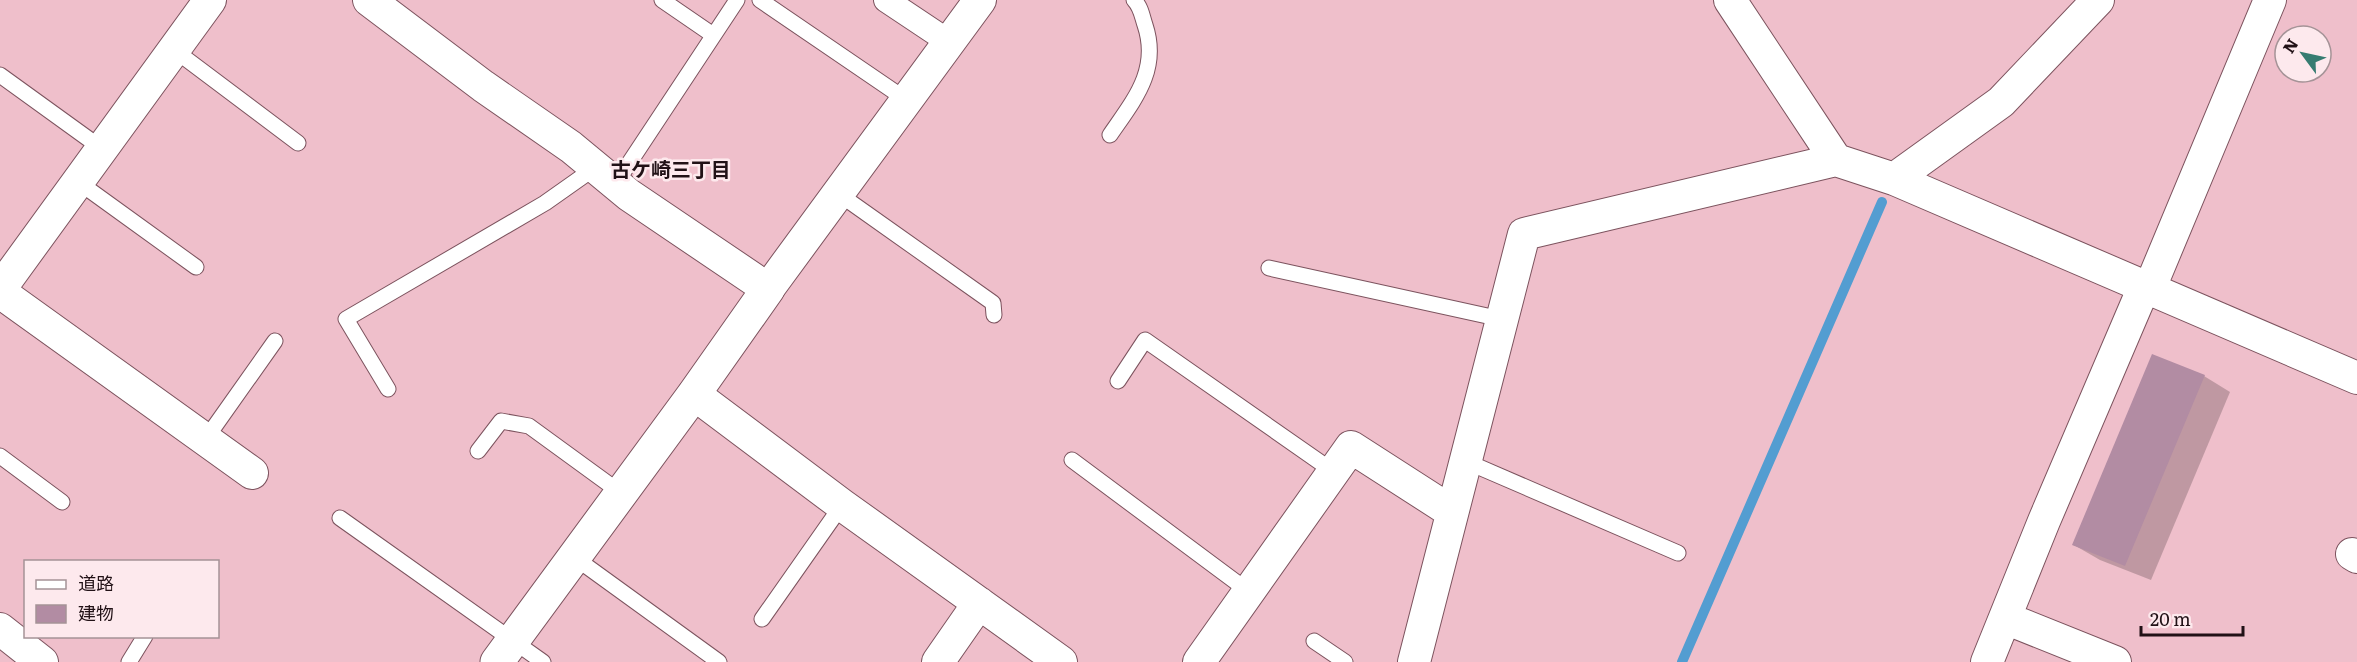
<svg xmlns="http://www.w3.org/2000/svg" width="2357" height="662" font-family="Literata,'Noto Sans JP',serif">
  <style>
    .shadow { fill: #0003 }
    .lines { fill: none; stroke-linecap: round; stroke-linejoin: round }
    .stream { stroke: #539dd1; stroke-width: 10 }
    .building { fill: #b28ca3 }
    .service-casing { stroke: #7c535e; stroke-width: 17 }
    .pedestrian-casing { stroke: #7c535e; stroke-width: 26 }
    .minor-casing { stroke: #7c535e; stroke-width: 34 }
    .tertiary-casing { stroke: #7c535e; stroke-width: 35 }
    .service { stroke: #fff; stroke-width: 15 }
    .pedestrian { stroke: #fff; stroke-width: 24 }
    .minor { stroke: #fff; stroke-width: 32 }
    .tertiary { stroke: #fff; stroke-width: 33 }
    .labels { text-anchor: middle; stroke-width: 5; stroke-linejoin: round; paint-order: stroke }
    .neighbourhood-label { font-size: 20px; font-weight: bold; fill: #211116; stroke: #fde9ed }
  </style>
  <rect width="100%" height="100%" fill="#efbfcb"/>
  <path class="shadow" d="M2204,376l26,16 -79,188 -51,-20 -26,-15z"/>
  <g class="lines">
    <path class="stream" d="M1682,662l200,-460"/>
  </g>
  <path class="building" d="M2152,354l53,21 -80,191 -53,-21z"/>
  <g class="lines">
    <g class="service-casing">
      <path id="service" d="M662,0l51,35
        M760,0l148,101
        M173,49l125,94
        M0,75l101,73
        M1110,135c24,-35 50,-65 35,-110 -3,-9 -4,-18 -11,-25
        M77,181l119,86
        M616,183l121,-183
        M839,194l154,109 1,12
        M1269,268l232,51
        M1118,381l27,-41 189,132
        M388,389l-42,-70 199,-116 51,-36
        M205,440l70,-99
        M478,451l23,-30 28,5 92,67
        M0,456l62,46
        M1072,460l176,131
        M1465,461l213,92
        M340,518l203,144
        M574,557l145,105
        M762,619l80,-114
        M1314,641l31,21
        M129,662l16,-26"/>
    </g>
    <g class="pedestrian-casing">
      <path id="pedestrian" d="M886,0l63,42"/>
    </g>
    <g class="minor-casing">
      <path id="minor" d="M369,0l114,86 88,61 58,48 139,94 212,-289
        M1730,0l106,160 58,19 107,-77 97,-102
        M1894,179l463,199
        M0,289l210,-289
        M2149,290l121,-290
        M0,292l252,181
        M694,394l148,111 219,157
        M2352,554l5,3
        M2005,618l110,44
        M0,629l42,33
        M938,662l41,-59
        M1199,662l152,-215 101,65
        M1414,662l110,-428 312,-74
        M1987,662l57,-141 100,-234"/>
    </g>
    <g class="tertiary-casing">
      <path id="tertiary" d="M497,662l197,-268 74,-105"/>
    </g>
    <use href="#service" class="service"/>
    <use href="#pedestrian" class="pedestrian"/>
    <use href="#minor" class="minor"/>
    <use href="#tertiary" class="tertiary"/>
  </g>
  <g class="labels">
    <g class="neighbourhood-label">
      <text x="671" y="177">古ケ崎三丁目</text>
    </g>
  </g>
  <rect x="24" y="560" width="195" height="78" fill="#fde9ed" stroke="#a59397" stroke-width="1.5"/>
  <rect x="36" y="580" width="30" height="9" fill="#ffffff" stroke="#a59397" stroke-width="1.5"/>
  <text x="78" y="590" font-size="18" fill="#211116">道路</text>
  <rect x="36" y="605" width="30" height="18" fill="#b28ca3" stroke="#a59397" stroke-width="1.5"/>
  <text x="78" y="620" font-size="18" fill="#211116">建物</text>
  <g transform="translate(2303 54) rotate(303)"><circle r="28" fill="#fde9ed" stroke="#a59397" stroke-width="1.5"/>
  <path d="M0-4.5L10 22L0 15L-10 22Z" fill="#367c71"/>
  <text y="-9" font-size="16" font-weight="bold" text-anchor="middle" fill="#211116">N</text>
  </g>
  <path d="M2141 626v9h102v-9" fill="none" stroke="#211116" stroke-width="3"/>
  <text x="2150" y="626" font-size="18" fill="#211116" stroke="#fde9ed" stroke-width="4.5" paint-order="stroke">20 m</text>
</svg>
